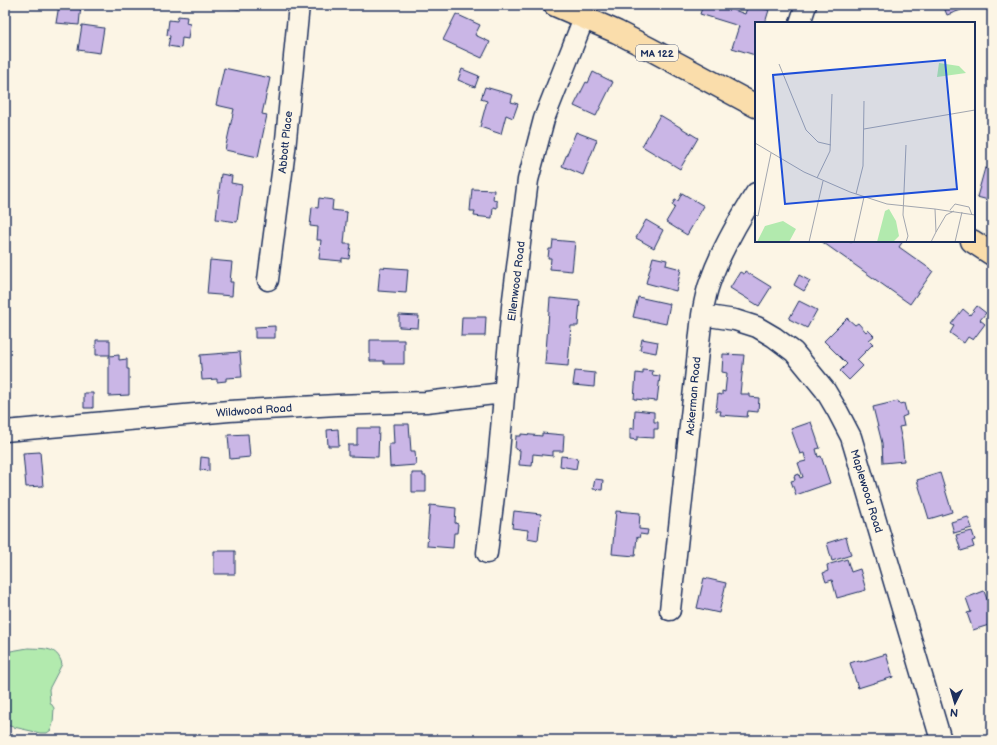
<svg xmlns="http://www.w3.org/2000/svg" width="997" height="745" font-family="'Balsamiq Sans',sans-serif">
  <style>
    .green { fill: #b2eaae; stroke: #668c86 }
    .building { fill: #cab6e6; stroke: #1b2f5e }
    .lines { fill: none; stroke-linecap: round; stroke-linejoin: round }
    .minor-casing { stroke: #1b2f5e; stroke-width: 23 }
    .trunk-casing { stroke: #1b2f5e; stroke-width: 25 }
    .minor { stroke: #fcf5e5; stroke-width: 20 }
    .trunk { stroke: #faddab; stroke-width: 22 }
    .labels { text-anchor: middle; stroke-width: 3; stroke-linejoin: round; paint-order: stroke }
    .shield { fill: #fcf5e5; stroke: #5e6a86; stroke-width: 1 }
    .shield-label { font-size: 10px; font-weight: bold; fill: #1b2f5e }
    .street-label { font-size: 11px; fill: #1b2f5e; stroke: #fcf5e5 }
    .inset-road { fill: none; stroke: #a2a6af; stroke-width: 1 }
    .view { fill: #1d4ed8; fill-opacity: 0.15; stroke: #1d4ed8; stroke-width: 2 }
    .inset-edge { fill: none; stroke: #1b2f5e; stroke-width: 2 }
  </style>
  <rect width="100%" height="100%" fill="#fcf5e5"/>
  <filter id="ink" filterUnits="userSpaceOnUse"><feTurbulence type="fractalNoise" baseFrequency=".025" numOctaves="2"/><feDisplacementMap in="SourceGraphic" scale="8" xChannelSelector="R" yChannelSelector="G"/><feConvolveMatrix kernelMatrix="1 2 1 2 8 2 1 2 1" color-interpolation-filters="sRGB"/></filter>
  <g filter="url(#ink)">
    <path class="green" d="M28,648c16,1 29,-2 34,16l-13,25 1,13 4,6 -1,15 -2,7 -4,3h-7l-35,-8v-73z"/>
    <path class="building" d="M59,5h22l-2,20 -23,-2z
      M222,5h17v4l-17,-2z
      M321,5h33l-1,4z
      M703,5h32l-1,5 11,4 3,-9 21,5 -4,13h-9l-1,32 -23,-7 7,-22 -39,-12z
      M943,5h16l2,5 -14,5z
      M456,14l24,11 -5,10 15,7 -8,16 -39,-18z
      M178,16l9,1 -1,6 4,1 -2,15 -6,-1 -1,10 -13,-2 2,-10 -3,-1 2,-15 8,1z
      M82,25l22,3 -4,25 -22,-3z
      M224,68l46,10 -8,36 5,1 -9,42 -33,-7 9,-41 -18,-4z
      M462,69l17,7 -4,11 -17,-7z
      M593,72l20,10 -17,34 -22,-10 12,-24 2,1z
      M485,87l28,8 -2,7 7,2 -5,14 -7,-3 -5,19 -21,-7 7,-26 -6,-2z
      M660,115l38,23 -18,31 -38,-23z
      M576,132l21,8 -14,35 -21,-9z
      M985,168l7,2v31l-15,-4z
      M221,174l11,2 -1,7 11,2 -5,37 -21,-3z
      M472,189l22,1 -1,10 4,1v7l-4,-1 -1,11 -18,-2 1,-5h-5z
      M682,193l22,13 -17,29 -21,-13 9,-15 -3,-2 3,-5 3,1z
      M319,198l14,2 -1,10 15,2 -3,32h7l-2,15 -7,-1v3l-23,-2 2,-19h-4l1,-13 -8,-1 2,-19 6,1z
      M646,220l17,10 -9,18 -18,-10z
      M553,240l22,2 -3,29 -22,-2 1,-11h-3l1,-9h3z
      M821,241h82l-4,6 34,24 -23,33z
      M653,257l14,3 -1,5 15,4 -5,22 -30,-8z
      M210,260l22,2 -2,20h3l-1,14 -25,-2z
      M380,267l28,2 -2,24 -28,-2z
      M745,271l26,16 -12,19 -29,-18 10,-16 4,2z
      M799,275l11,6 -6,10 -10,-6z
      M638,297l32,7 -4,20 -33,-7z
      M550,298l30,3 -2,25h-7l-3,40 -23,-2z
      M799,301l18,9 -10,18 -18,-9z
      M977,306l9,7 -6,7 5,4 -12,16 -5,-3 -4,6 -14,-10 4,-7 -3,-2 12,-15 7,6z
      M399,315l20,1 -1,12 -19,-1z
      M462,317h24l-1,19h-24z
      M847,318l8,7 3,-2 8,9 2,-2 6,6 -5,4 4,4 -16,16 6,6 -14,14 -9,-9 7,-7 -23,-23z
      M275,326v12h-20v-11z
      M642,339l16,3 -2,11 -16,-3z
      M96,340h14v15h-14z
      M370,340h34v24h-20v-3h-14z
      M240,352l2,25 -16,1v3l-9,1v-3l-15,1 -2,-25z
      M723,354l21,1 -4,39h9v3l10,1 -1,14 -10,-1 -1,6 -27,-2 1,-4h-5l2,-17 4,1v-4l3,1 2,-19 -5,-1z
      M119,355v5l8,-1v10h2v26l-20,1v-40z
      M643,370l10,1 -1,4 8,1 -3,25 -23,-2 2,-26 7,1z
      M575,371l20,2 -1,14 -21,-2z
      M84,393h9v15h-9z
      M898,401l1,3 5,-1 3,12 -5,2 2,9 -5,1 3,14 2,20 -21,2 -1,-20 -9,-36z
      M635,410l19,2v10h4v7h-4v9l-17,-1v3l-7,-1v-11l4,1z
      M811,422l9,26 -4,1 2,8 3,-1 9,27 -34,12 -5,-14 4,-1 -1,-4 5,-2 1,4 3,-1 -5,-14 8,-2 -2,-8 -4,1 -9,-25z
      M393,424h16l2,27h4l1,14 -26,2 -1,-23h5z
      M357,428h22l-1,29 -30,-1v-11h9z
      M338,429l1,17h-11l-1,-16z
      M542,433l22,2 -1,16h-10v5l-20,-2 -1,12 -13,-1 1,-15 -5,-1 1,-13h5v-2l21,2z
      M248,434l2,23 -20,2 -2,-24z
      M40,452l3,34 -17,1 -3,-34z
      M561,456l17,2 -2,11 -16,-3z
      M201,457l8,1v13l-9,-1z
      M412,473h11v3h3v16h-14z
      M940,473l12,39 -23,7 -12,-39z
      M595,479l8,1 -1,10 -9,-1z
      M430,505l26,3 -1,15 3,1 -1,9h-3l-1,15 -26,-2z
      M514,511l27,3 -3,26 -11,-2 1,-8 -16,-2z
      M616,511l24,2 -1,16 9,1 -1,5 -7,-1 -1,4 -2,-1 -2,19 -23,-2z
      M968,517l4,11 -18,5 -3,-11z
      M972,531l3,9 -3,1 2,6 -13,4 -5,-16z
      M846,537l5,18 -19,6 -5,-18z
      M214,551h21v23h-21z
      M847,559l4,13 9,-3 6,21 -29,8 -5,-18 -6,2 -3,-9 5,-2 -1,-6z
      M704,578l22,5 -7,30 -22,-5z
      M984,591l8,22v11l-19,6 -6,-17 4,-1 -5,-14z
      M886,654l7,23 -35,11 -8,-25 9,-3 1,2z"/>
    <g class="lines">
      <g class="minor-casing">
        <path id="minor" d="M800,23l6,-18
          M268,280l17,-130 14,-145
          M702,315l33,5 22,7 17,10 20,15 31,38 13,22 13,25 14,47 76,256
          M5,431l224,-20 108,-6 89,-3 77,-9
          M487,553l11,-90 14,-156 16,-127 16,-61 40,-101
          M670,610l32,-295c2,-11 4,-23 8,-33 11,-32 28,-61 46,-89"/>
      </g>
      <g class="trunk-casing">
        <path id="trunk" d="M555,5l62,27 33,17 106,57
          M972,241l20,13"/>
      </g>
      <use href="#minor" class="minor"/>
      <use href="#trunk" class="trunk"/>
    </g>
  </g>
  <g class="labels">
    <rect class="shield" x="636" y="45" width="42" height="16" rx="3"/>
    <g class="shield-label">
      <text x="657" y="57">MA 122</text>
    </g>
    <g class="street-label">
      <text transform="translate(285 142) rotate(-84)" y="4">Abbott Place</text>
      <text transform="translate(516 281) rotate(-83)" y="4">Ellenwood Road</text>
      <text transform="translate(693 396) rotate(-85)" y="4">Ackerman Road</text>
      <text transform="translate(254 410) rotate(-4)" y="4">Wildwood Road</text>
      <text transform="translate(867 491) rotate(73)" y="4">Maplewood Road</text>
    </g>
  </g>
  <g transform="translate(755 22)">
    <rect width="220" height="220" fill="#fcf5e5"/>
    <path d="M184,41l20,3 7,7 -29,4zM134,187l7,12 3,15 -6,6h-16l8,-31zM28,199l13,8 -7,13h-32l8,-16z" fill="#b2eaae"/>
    <path class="inset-road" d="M24,42l27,66 12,12 13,3M109,107l111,-19M0,121l49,29 46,20 37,12 48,5M62,156l13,-27 2,-57M101,172l7,-28 1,-65M180,187l40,6M195,188l5,-6 14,3 3,8M0,193l3,1 13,-63M181,210l10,-17 8,-4M54,220l14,-61M99,220l10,-45M151,220l2,-6 -5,-21 3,-70M176,220l5,-10 -1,-23M200,220l7,-30"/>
    <path class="view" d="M190,38l12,129 -172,15 -12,-129z"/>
    <rect width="220" height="220" class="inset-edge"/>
  </g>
  <rect width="997" height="745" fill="none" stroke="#fcf5e5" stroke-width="20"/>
  <rect x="10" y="10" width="977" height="725" fill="none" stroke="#1b2f5e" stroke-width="1.5" filter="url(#ink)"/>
  <g transform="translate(955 703) rotate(185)" stroke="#fcf5e5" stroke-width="3" paint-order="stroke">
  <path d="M0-3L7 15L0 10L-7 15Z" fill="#1b2f5e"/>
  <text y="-6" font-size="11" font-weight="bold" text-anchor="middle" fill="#1b2f5e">N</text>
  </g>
</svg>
